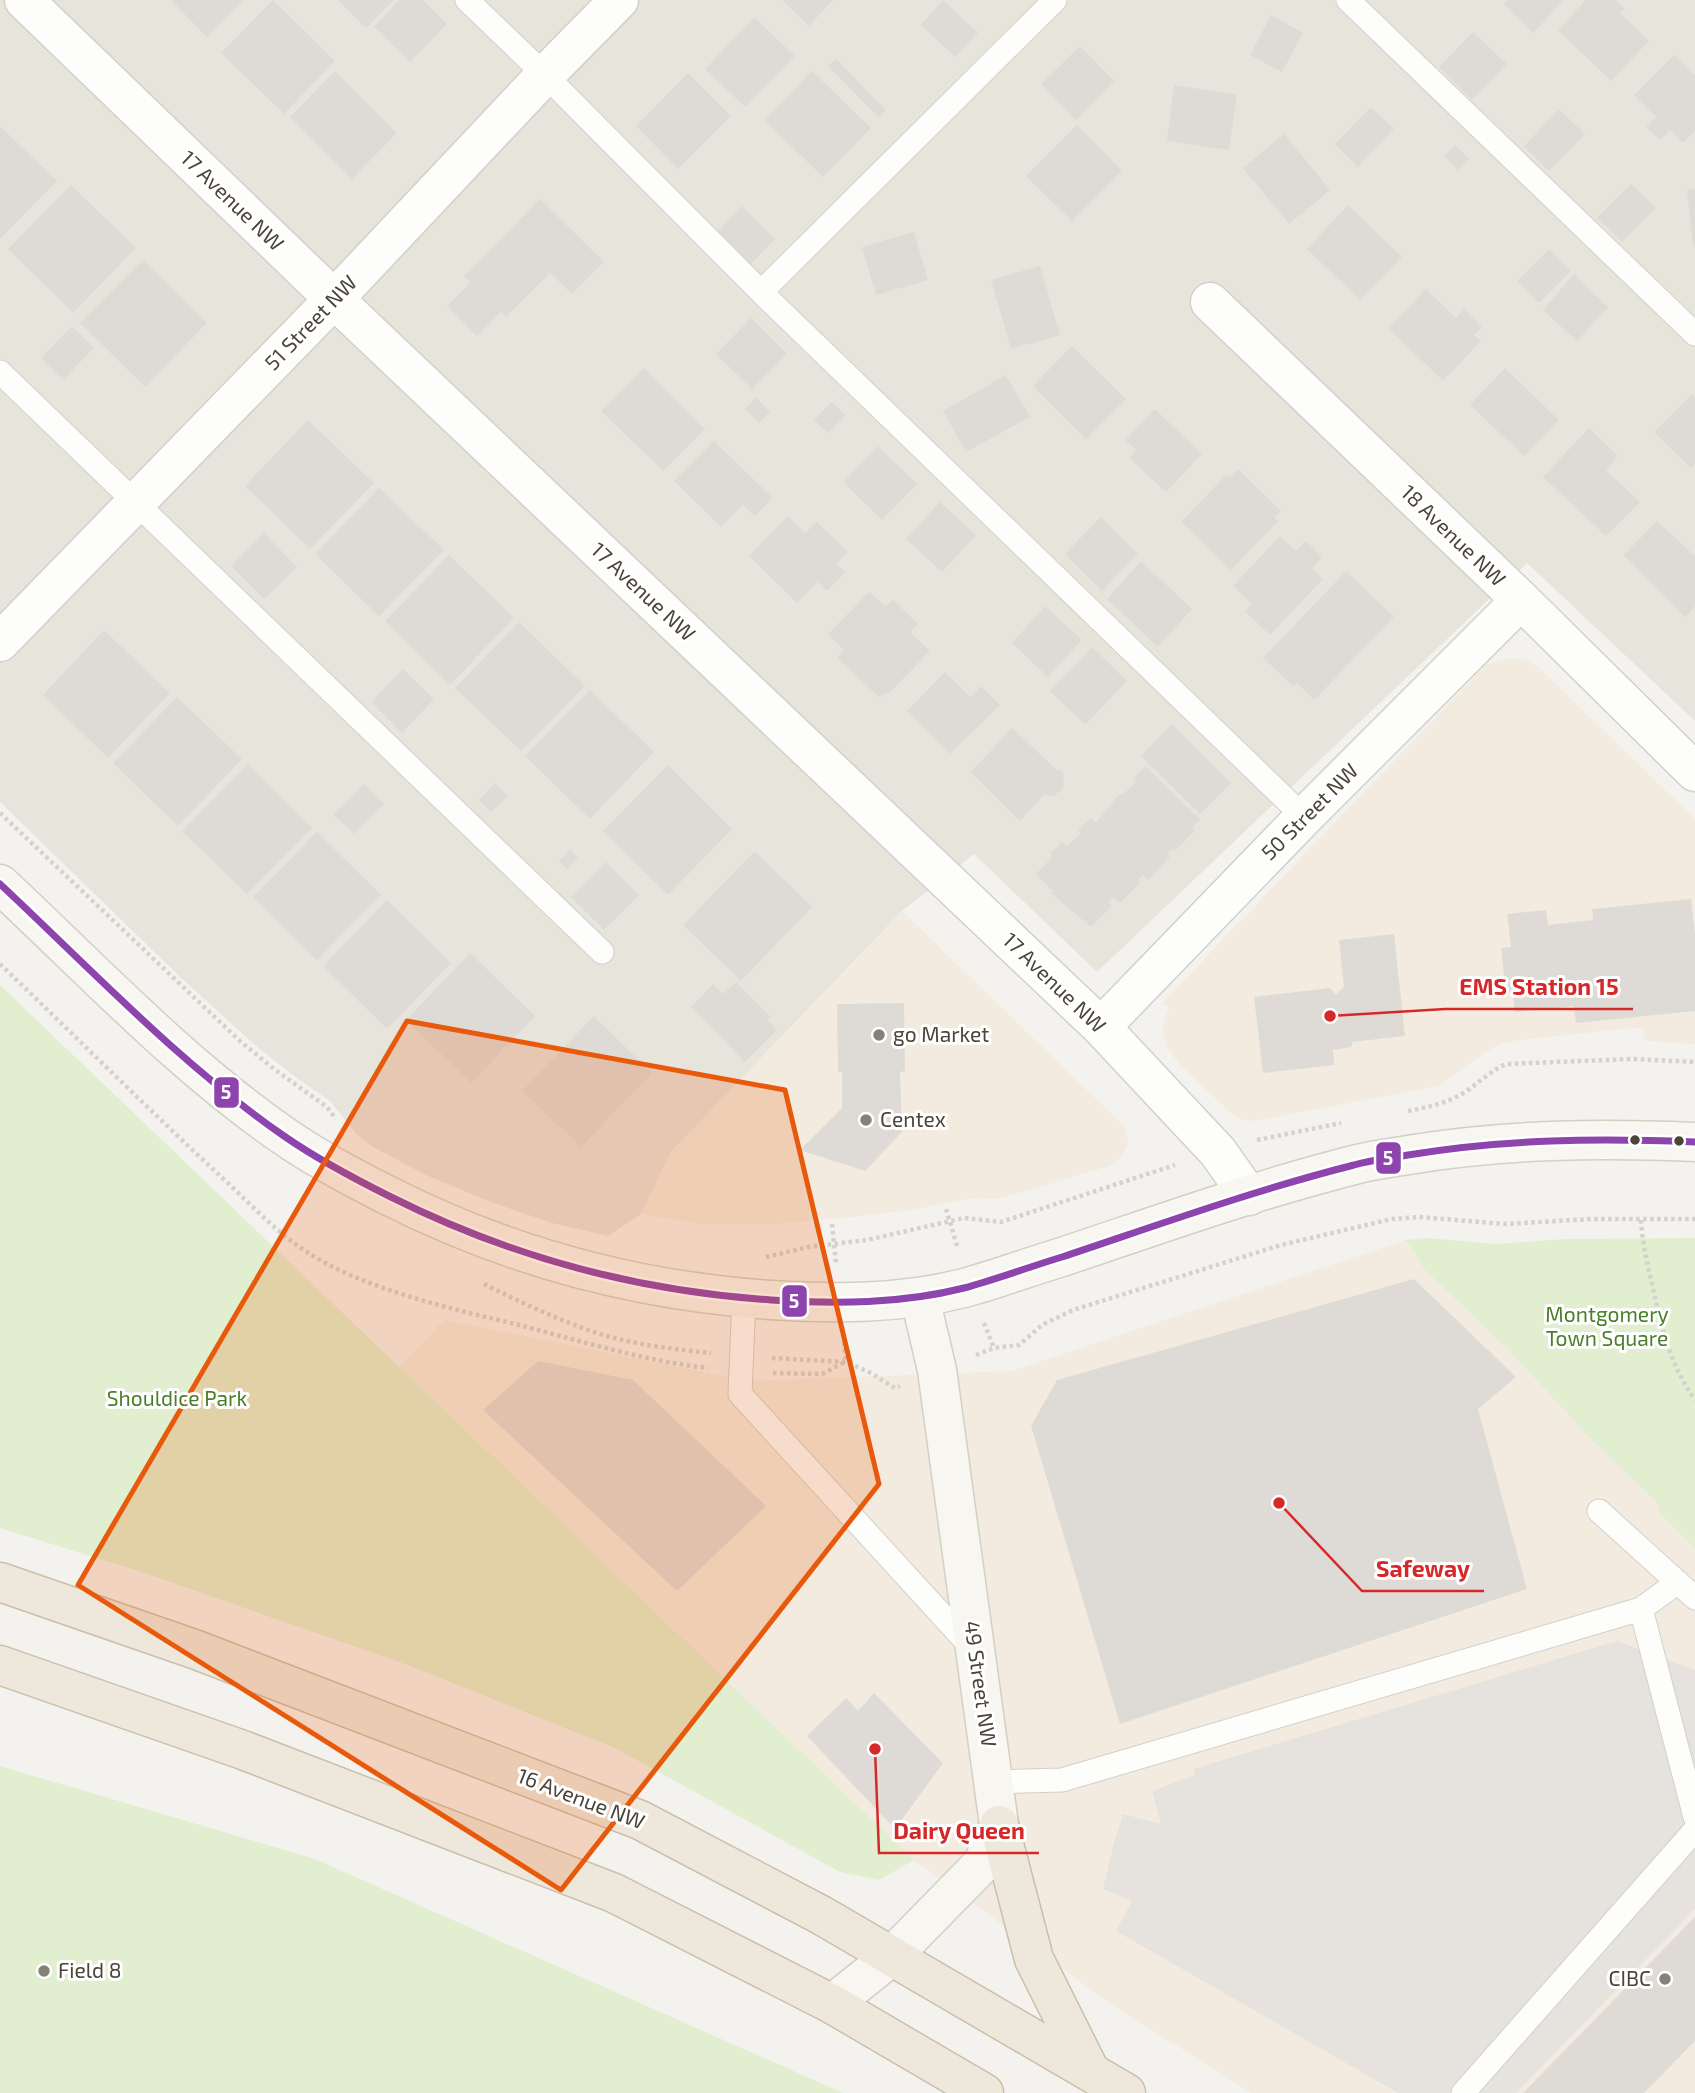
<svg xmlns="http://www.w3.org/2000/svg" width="1695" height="2093" font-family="'Exo 2',sans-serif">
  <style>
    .residential { fill: #e7e4dc }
    .commercial { fill: #f3ebdf }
    .green { fill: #e1eecf }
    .parking { fill: #e6e3df }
    .building { fill: #dedbd6 }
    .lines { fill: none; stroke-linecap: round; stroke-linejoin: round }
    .lane-casing { stroke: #d2d0cb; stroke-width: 25 }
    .street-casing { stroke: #d2d0cb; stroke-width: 41 }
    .secondary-casing { stroke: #d3cfc5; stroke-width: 41 }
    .highway-casing { stroke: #ccbfa9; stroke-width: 41 }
    .path { stroke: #d3d2cc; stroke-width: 4.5; stroke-dasharray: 3.5 3.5; stroke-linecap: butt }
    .lane { stroke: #fdfdfc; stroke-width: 23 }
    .street { stroke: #fdfdfc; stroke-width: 38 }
    .secondary { stroke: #f7f6f1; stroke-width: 38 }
    .highway { stroke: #ede8db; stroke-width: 38 }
    .bus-1-casing { stroke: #fff; stroke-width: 12 }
    .bus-1 { stroke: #8e44ad; stroke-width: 7 }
    .marked { fill: #e8590c; fill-opacity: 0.2; stroke: #e8590c; stroke-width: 5; stroke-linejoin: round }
    .poi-dot { fill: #868178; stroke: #fff; stroke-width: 2.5 }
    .bus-dot { fill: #4b4439; stroke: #fff; stroke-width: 2.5 }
    .labels { text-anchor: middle; stroke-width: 6; stroke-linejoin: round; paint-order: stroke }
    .street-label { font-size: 21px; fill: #4b4439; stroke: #fff }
    .poi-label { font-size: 21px; fill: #4b4439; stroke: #fff; text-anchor: start }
    .park-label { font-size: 21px; fill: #4a7f2a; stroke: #fff }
    .leader { fill: none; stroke: #d62828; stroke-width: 2.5 }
    .callout-dot { fill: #d62828; stroke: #fff; stroke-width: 2.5 }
    .callout-label { font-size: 23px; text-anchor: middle; font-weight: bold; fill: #d62828; stroke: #fff; stroke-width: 6; stroke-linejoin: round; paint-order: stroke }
    .line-badge { stroke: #fff; stroke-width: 2.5 }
    .badge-label { font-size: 19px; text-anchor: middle; font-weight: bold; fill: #fff }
  </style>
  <rect width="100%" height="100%" fill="#f4f2ee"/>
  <path class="residential" d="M0,0h1695v721l-168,-158 -430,409 -123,-118 -72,57 -231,241 -30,62 -33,22 -56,-13 -64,-22 -62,-26 -53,-28 -15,-11 -28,-35 -40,-28 -35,-28 -76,-69 -179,-174z"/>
  <path class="commercial" d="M1509,658l16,1 11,6 159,154v225l-50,-3 -2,-14 -123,13 -19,4 -14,7 -48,35 -179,34 -12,1 -14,-5 -54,-51 -12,-16 -5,-16 1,-12 5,-13 -7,-5 325,-339z
    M902,911l222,215 4,12 -1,8 -6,12 -12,8 -110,33 -26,-1 -62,12 -58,7 -79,7h-71l-62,-10 30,-62z
    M1406,1240l19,30 84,80 76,83 75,73 -3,5 38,38v544h-444l-142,-90 -195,-143 -515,-492 45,-48 304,61 264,-10z"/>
  <path class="green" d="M0,985l914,875 -35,20 -39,-8 -225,-124 -210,-84 -263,-92 -142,-44z
    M1427,1238l69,6 69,-5 130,-1v311l-38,-38 3,-5 -75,-73 -76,-83 -84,-80 -19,-30z
    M0,1766l315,93 528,234h-843z"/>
  <path class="parking" d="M1617,1641l78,29v239l-179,184h-118l-282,-162 16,-30 -29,-12 11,-46 9,-29 38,10 -9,-33 43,-16 -2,-6z"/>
  <path class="building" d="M171,0h73l-37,37z
    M273,0l62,61 -51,53 -63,-61z
    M338,0h56l-28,28z
    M399,0h24l24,24 -37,38 -36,-35z
    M782,0h51l-24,26z
    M943,0l35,33 -23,24 -34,-32z
    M1508,0h56l-31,33 -29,-28z
    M1586,0h30l9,9 -5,4 29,28 -38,40 -53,-51z
    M1271,15l32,18 -21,39 -32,-17z
    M754,17l41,39 -50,51 -40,-38z
    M1473,32l34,32 -35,36 -33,-33z
    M1080,46l34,35 -38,39 -35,-36z
    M1674,55l21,20v56l-12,12 -13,-13 -10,10 -14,-13 10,-10 -22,-22z
    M836,59l50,51 -8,7 -50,-51z
    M335,71l62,62 -45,46 -62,-62z
    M812,71l59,57 -48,49 -59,-57z
    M688,73l43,43 -53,53 -42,-43z
    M1174,85l63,10 -8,55 -62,-9z
    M1371,107l23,22 -36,38 -23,-23z
    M1559,109l26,25 -36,37 -25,-25z
    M1077,125l45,46 -50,50 -46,-45z
    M0,126l57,55 -57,58z
    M1284,134l46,56 -41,34 -46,-56z
    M1455,145l14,14 -11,11 -14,-14z
    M1631,184l25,24 -34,34 -25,-24z
    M71,185l65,63 -63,65 -65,-64z
    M1695,189v58h-2l-6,-57z
    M540,199l64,63 -32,32 -22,-21 -44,44 -5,-5 -24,24 -30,-30 24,-24 -7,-6z
    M1348,205l54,52 -42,43 -53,-51z
    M742,206l33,33 -24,25 -33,-33z
    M914,232l14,48 -52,15 -14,-48z
    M1549,249l22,22 -32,32 -22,-22z
    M143,260l64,63 -62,64 -65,-64z
    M1040,266l20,69 -49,14 -20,-69z
    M1574,274l34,33 -31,34 -34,-31z
    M1426,289l30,29 8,-9 18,18 -8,8 7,6 -38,40 -55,-53z
    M751,318l36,36 -35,35 -36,-35z
    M72,326l22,22 -31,32 -22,-22z
    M1072,346l54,53 -40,40 -53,-53z
    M644,368l61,61 -42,42 -62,-60z
    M1505,368l54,52 -35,36 -54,-51z
    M1006,375l24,42 -64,35 -23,-41z
    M1692,394l3,3v66l-4,5 -37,-36z
    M756,397l14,15 -11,11 -14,-14z
    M831,402l15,13 -18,18 -14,-13z
    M1155,409l47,45 -36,38 -37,-34 7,-8 -11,-10z
    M308,420l66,63 -64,66 -65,-63z
    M1589,428l29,28 -12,14 34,32 -34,34 -63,-59z
    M714,441l59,57 -18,18 -12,-11 -22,22 -47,-46z
    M878,446l39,38 -35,36 -39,-38z
    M1238,469l43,42 -7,7 4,3 -47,49 -50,-48 46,-48 3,3z
    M379,488l65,62 -65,66 -64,-62z
    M940,502l36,33 -34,37 -36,-33z
    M788,516l17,17 12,-11 31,30 -12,12 9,8 -7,8 -11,11 -9,-9 -21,21 -48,-47z
    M1101,517l37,37 -36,37 -37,-37z
    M1657,521l38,35v50l-10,11 -61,-62z
    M264,533l33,34 -33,32 -33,-33z
    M1280,536l16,15 10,-10 16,16 -10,12 11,10 -53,56 -25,-24 7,-7 -19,-18z
    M449,555l65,63 -64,67 -65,-64z
    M1141,561l51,48 -34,38 -51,-48z
    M1346,571l48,46 -80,83 -17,-17 -3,4 -31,-29z
    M869,592l17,15 7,-7 25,24 -8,8 20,19 -42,43 -2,-2 -6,6 -43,-40 7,-8 -16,-16z
    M1045,606l37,34 -34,37 -36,-34z
    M519,622l66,64 -64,65 -66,-63z
    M104,630l66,63 -62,65 -65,-63z
    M1092,647l35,34 -42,44 -35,-34z
    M403,669l31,30 -32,34 -31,-31z
    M945,672l25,25 11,-11 19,19 -50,49 -43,-43z
    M590,690l64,62 -64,67 -65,-63z
    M177,697l65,62 -64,67 -65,-63z
    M1172,724l59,59 -31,31 -59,-58z
    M1012,728l45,42 2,-1 5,5 -1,14 -9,8 -10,-1 -24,26 -49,-49z
    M248,764l64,64 -65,66 -65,-63z
    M668,765l64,64 -64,66 -65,-64z
    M1145,766l55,53 -8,9 3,2 -20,21 -3,-2 -5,5 3,3 -22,23 -5,-5 -5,5 3,2 -21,21 -7,-5 -5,5 4,3 -21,21 -40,-34 2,-2 -17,-17 17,-18 -3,-2 12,-12 5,4 14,-13 -3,-3 13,-12 5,5 24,-30 2,2 14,-13 -3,-3z
    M495,783l13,13 -17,16 -12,-12z
    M364,784l20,20 -30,30 -21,-20z
    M317,832l64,63 -64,65 -64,-63z
    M570,849l8,9 -11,11 -8,-8z
    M755,851l57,56 -71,74 -58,-56z
    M606,862l33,33 -35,35 -33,-33z
    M1691,899l4,35v77l-119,12 -2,-17 -59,6 -2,-19h-7l-5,-45 10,-1 -4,-33 39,-4 2,15 45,-5 -1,-11z
    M387,900l64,63 -64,66 -64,-63z
    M1394,934l11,102 -53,6v5l-19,3 1,15 -71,8 -9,-76 76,-9 6,7 8,-8 -5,-47z
    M470,953l65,63 -64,67 -65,-63z
    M736,982l35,35 -4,3 10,10 -32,32 -54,-55 22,-23 10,10z
    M904,1003l1,68 -5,1 2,60 -37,39 -65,-21 42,-42v-36h-4l-1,-68z
    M594,1016l58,57 -71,74 -59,-56z
    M1414,1279l102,98 -38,32 49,180 -407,135 -89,-298 26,-46z
    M538,1361l95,19 133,126 -89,85 -194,-181z
    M874,1693l69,70 -48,66 -88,-93 39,-38 12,13z
    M1695,1917v124l-51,52h-121z"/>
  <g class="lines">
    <g class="lane-casing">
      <path id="lane" d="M467,0l78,75 216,217 294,-292
        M1348,0l347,334
        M761,292l543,525
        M0,372l602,580
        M744,1298l-4,96 233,255
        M1599,1511l96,87
        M1641,1609l54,208
        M994,1782l68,-2 579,-171 37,-27
        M1463,2093l232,-263"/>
    </g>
    <g class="street-casing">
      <path id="street" d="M24,0l310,299 767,728 117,125 31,44
        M1210,302l311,298 174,172
        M0,642l334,-343 211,-224 74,-75
        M1101,1027l203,-210 217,-217"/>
    </g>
    <g class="secondary-casing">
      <path id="secondary" d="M0,884c92,86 180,180 284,252 33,23 69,42 105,60 119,60 248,95 382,104 65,4 130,4 193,-12 33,-9 65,-21 98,-31 96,-32 193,-67 292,-92 17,-5 36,-7 54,-10 96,-16 191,-17 287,-13
        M832,2004l60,-48 91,-93 16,-38 -62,-455 -17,-72"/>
    </g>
    <g class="highway-casing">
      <path id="highway" d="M0,1582l194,67 446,171 181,95 305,178
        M0,1665l243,85 371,143 218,111 152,89
        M999,1825l35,134 56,112"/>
    </g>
    <path class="path" d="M0,813l240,228 34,28 53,38 9,12
      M0,964c72,69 144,141 217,209 28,25 55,56 87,77 59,40 150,59 219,76 61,16 122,35 185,42
      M1408,1111c20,-4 40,-8 57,-19 14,-9 25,-21 41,-28l126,-5 63,3
      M1257,1140l84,-17
      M946,1209l12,40
      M1641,1220c1,22 6,42 11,64 9,42 18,81 43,116
      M832,1224l4,39
      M766,1257l42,-10 59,-7 97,-22 37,4 174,-57
      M484,1284c34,17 68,33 104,46 39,14 83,19 123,23
      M984,1323l10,25
      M844,1342l2,20
      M976,1355l18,-7 25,-3 23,-20 31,-15 208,-65 111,-26 27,-2 87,7 85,-5h104
      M772,1358l74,4 23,10 26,16 5,-2
      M773,1373l49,1 23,-12"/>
    <use href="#lane" class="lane"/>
    <use href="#street" class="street"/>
    <use href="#secondary" class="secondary"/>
    <use href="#highway" class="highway"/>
    <g class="bus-1-casing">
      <path id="bus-1" d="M0,884c92,86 180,180 284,252 33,23 69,42 105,60 119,60 248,95 382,104 65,4 130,4 193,-12 33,-9 65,-21 98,-31 96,-32 193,-67 292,-92 17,-5 36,-7 54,-10 96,-16 191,-17 287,-13"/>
    </g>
    <use href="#bus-1" class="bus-1"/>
  </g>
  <path class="marked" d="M407,1021l378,69 94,394 -318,406 -483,-305z"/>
  <g class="poi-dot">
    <circle cx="879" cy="1035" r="7"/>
    <circle cx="866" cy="1120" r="7"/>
    <circle cx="44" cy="1971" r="7"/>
    <circle cx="1665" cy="1979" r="7"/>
  </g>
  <g class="bus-dot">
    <circle cx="1635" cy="1140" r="6"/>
    <circle cx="1679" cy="1141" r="6"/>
  </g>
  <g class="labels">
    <g class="street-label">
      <text transform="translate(232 201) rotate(44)" y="7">17 Avenue NW</text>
      <text transform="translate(311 323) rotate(-46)" y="7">51 Street NW</text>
      <text transform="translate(1453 536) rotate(44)" y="7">18 Avenue NW</text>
      <text transform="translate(643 592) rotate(43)" y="7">17 Avenue NW</text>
      <text transform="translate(1310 812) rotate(-45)" y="7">50 Street NW</text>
      <text transform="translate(1054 983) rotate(44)" y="7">17 Avenue NW</text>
      <text transform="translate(980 1684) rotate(82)" y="7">49 Street NW</text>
      <text transform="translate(581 1799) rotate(21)" y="7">16 Avenue NW</text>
    </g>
    <g class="poi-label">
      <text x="893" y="1042">go Market</text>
      <text x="880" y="1127">Centex</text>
      <text x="58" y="1978">Field 8</text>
      <text x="1651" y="1986" text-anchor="end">CIBC</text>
    </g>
    <g class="park-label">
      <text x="1607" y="1322">Montgomery<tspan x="1607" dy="24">Town Square</tspan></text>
      <text x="177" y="1406">Shouldice Park</text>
    </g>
  </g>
  <path class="leader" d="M1330 1016L1445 1009H1633M1279 1503L1362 1591H1484M875 1749L879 1853H1039"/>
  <g class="callout-dot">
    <circle cx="1330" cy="1016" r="7"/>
    <circle cx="1279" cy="1503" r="7"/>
    <circle cx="875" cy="1749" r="7"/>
  </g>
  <g class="callout-label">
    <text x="1539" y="995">EMS Station 15</text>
    <text x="1423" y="1577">Safeway</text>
    <text x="959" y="1839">Dairy Queen</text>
  </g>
  <g class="line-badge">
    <rect x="213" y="1076" width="27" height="33" rx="7" fill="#8e44ad"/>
    <rect x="1375" y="1141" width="27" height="34" rx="7" fill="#8e44ad"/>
    <rect x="781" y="1284" width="27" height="34" rx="7" fill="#8e44ad"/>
  </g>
  <g class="badge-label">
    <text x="226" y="1099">5</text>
    <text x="1388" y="1165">5</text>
    <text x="794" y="1308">5</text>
  </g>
</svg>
